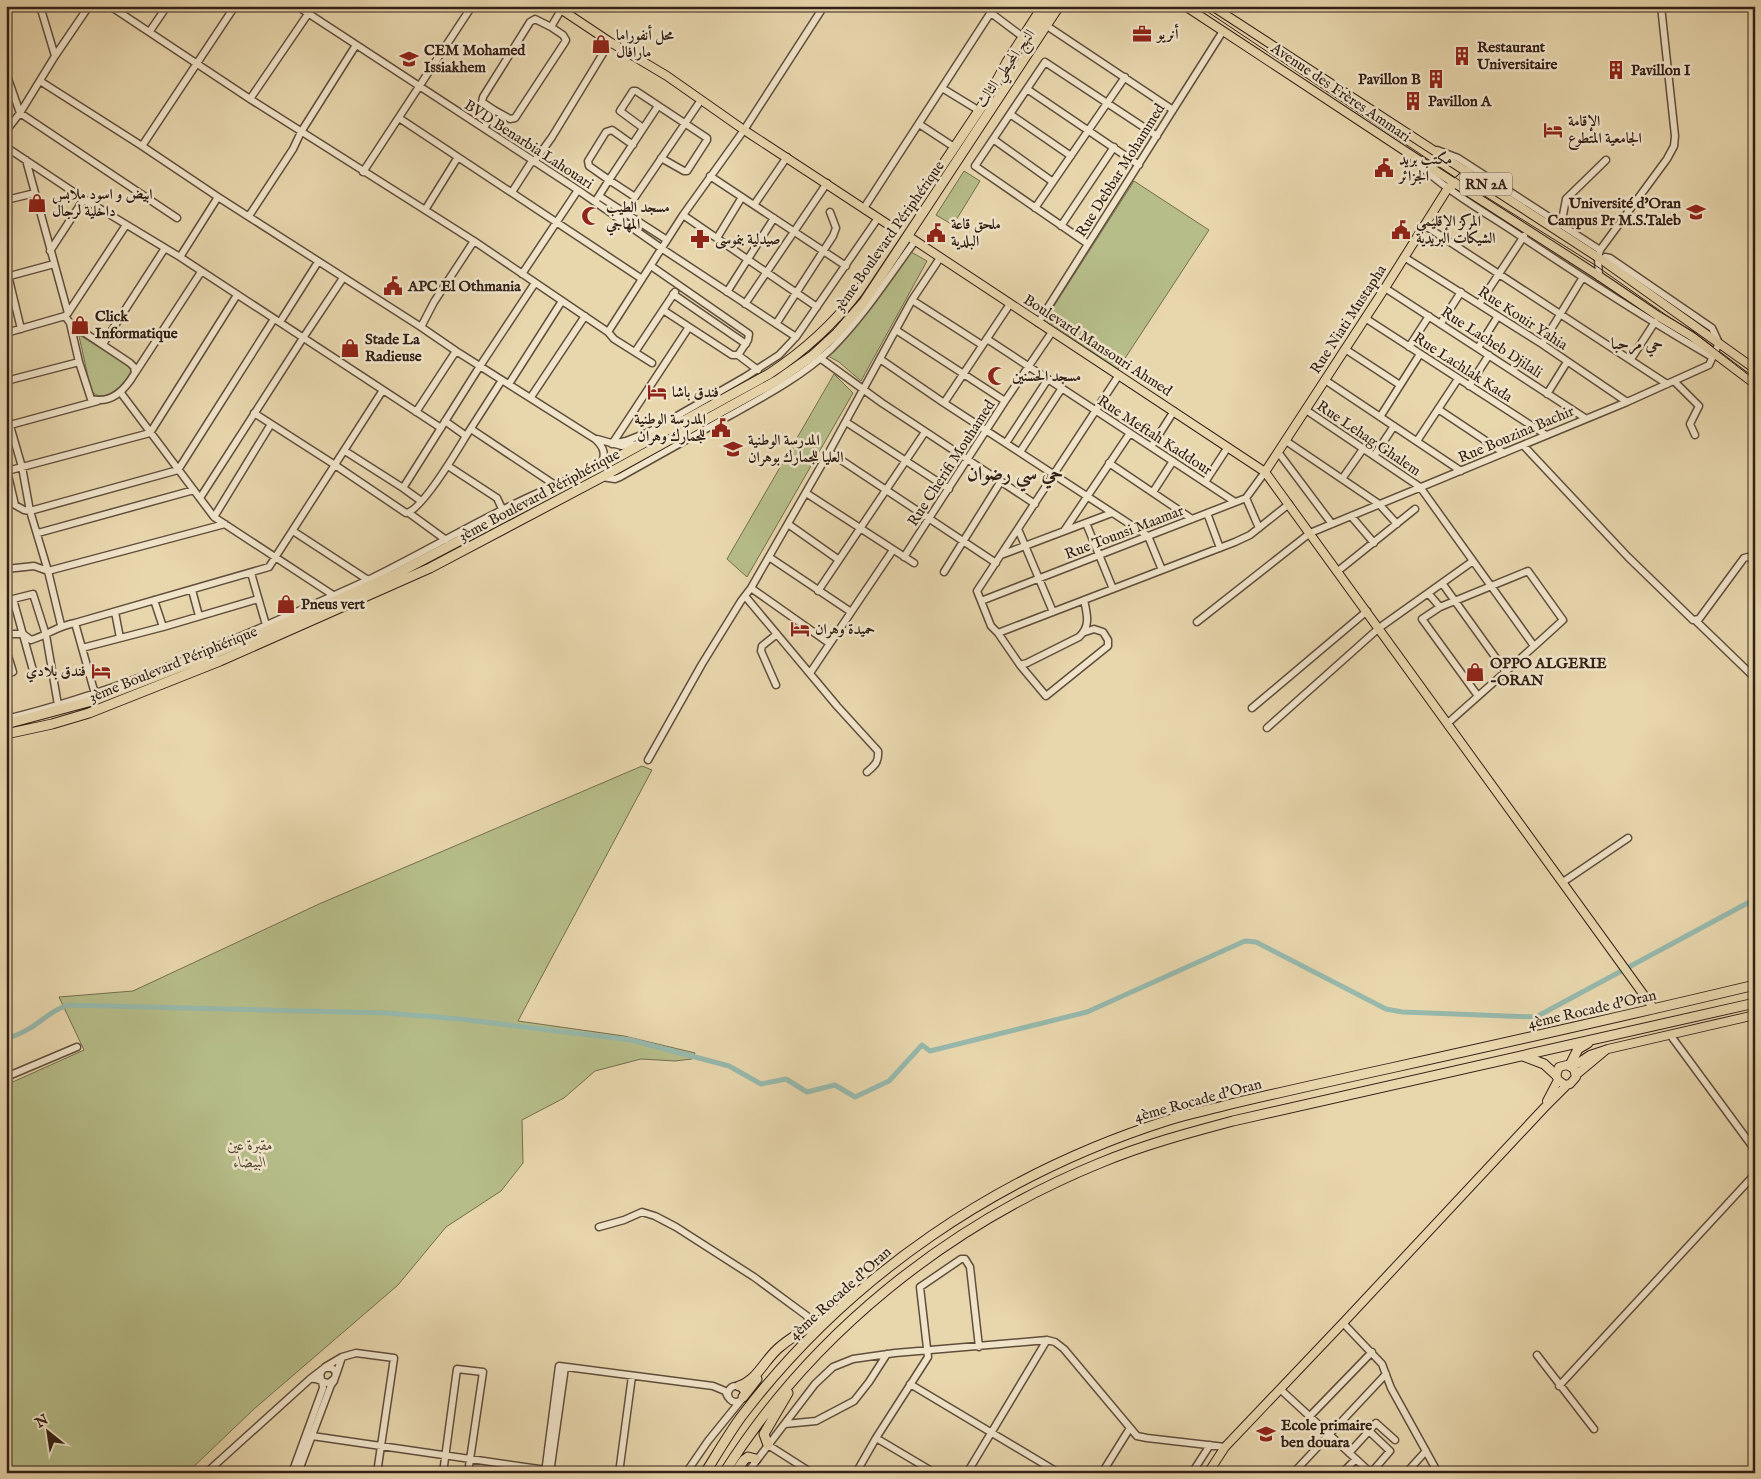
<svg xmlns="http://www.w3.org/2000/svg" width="1761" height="1479" font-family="'IM FELL English',Amiri,serif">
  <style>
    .green { fill: #b6bd89; stroke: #746e50 }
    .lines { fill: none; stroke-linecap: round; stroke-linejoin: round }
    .canal { stroke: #97b9ac; stroke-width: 5 }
    .minor-casing { stroke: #604e3c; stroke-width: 9 }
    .major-casing { stroke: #322016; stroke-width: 10 }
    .highway-casing { stroke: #322016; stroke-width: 11 }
    .minor { stroke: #f0e4ca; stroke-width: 6 }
    .major { stroke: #e8d6ad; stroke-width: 8 }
    .highway { stroke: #e8d6ad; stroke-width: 9 }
    .tram { stroke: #322016; stroke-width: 1 }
    .labels { text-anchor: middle; stroke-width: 5; stroke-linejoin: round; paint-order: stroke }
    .shield { fill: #f0e4ca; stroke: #6b5b4c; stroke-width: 1 }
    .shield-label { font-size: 14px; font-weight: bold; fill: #322016 }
    .poi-label { font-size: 15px; font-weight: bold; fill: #322016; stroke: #f0e4ca; text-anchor: start }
    .street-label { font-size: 15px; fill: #322016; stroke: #f0e4ca }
    .park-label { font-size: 15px; font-style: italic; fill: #534733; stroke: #f0e4ca }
    .neighbourhood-label { font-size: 16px; font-weight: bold; fill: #322016; stroke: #f0e4ca }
    .district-label { font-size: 20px; font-weight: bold; fill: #322016; stroke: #f0e4ca }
  </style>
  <rect width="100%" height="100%" fill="#e8d6ad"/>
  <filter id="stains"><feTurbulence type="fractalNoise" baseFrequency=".004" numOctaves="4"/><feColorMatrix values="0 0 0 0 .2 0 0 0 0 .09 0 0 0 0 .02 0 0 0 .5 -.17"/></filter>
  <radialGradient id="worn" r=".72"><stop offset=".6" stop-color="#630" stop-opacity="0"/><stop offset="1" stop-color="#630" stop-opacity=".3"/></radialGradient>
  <path class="green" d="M964,171l16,10 -27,44 -17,-10z
    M1134,181l75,49 -91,139 -73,-49z
    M911,252l16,9 -66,120 -22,-19 -11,-6 48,-59z
    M79,336h2l48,30 2,5c-6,13 -29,36 -40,19z
    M834,374l19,19 -106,184 -20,-18z
    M642,766l10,4 -134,251 106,15 71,17 -3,6 -17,2 -34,-2 -46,12 -31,27 -42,22 1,43 -22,28 -55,36 -48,58 -144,124 -67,64h-181v-388l78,-35 -25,-53 74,-6 186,-87z"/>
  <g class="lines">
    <path class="canal" d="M6,1039c9,-3 18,-7 26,-12 13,-8 21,-18 37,-22l318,8 73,6 171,21 98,26 32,18 25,-5 21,13 28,-7 20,12 34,-16 33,-36 8,6 157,-39 158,-71 11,1 130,67 16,3 134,5 219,-118"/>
    <g class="minor-casing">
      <path id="minor" d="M40,6l15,50
        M110,6l140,93 224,142 134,91 6,7 38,24
        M297,6l281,184 83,58 135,89
        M991,13l32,24
        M1050,28l123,82
        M150,31l17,-25
        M6,73l14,40 157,105
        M40,81l102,65 76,51 203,130 35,24 139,88c10,9 11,16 5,28
        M942,88l36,22
        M1027,89l112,76
        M250,99l58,-85
        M494,110l-12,-8 1,-5 47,-75 5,-3 16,8
        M1010,114l61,42
        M399,118l243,161
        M919,124l35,23
        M484,128l10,-18 16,9 5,-1 50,-76 1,-2 -3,-5 -12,-8 10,-17
        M643,128l-23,-17 13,-20h3l71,47v2l-20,31h-3l-23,-13
        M6,131l14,-18 35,-57 34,-50
        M993,139l60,43
        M633,145l-21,-15 -6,2 -18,29 1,5 20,14 49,-74
        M142,146l93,-140
        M6,147l78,52 96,58 261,171
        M1437,150l21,8 142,92
        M26,160l42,153 -3,3 5,7 60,40 4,4 1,6c-10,17 -23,31 -44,26l-12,-37 -9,-39
        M1414,160c30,29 67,50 102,73 64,43 129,85 196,124
        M534,162l18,-25 58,-95
        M363,172l109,-166
        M710,176l136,90
        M512,192l20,-31
        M599,196l68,44
        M6,200l29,-7
        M595,202l14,-22 26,17 66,-97
        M754,205l33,-48
        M864,208l131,-202
        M1035,208l90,-131
        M425,210l33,-53
        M683,215l134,92
        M249,216l44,-67 8,-17 55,-87
        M1557,224l6,-9 3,-16 40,-39
        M1424,225l243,159
        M1061,226l53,-79
        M717,238l25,-41
        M1088,244l-113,-78 70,-104 112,74
        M50,251l34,-52
        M180,257l38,-60
        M1404,257l138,87 85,58
        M651,266l98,68 -1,6 -10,15 20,15
        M6,267l15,62
        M522,274l56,-84
        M6,277l48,-13
        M1599,277l-1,-19 2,-8 67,-91 7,-13 1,-10 -14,-130
        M1385,288l200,130
        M727,292l47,-74
        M673,294l73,50
        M237,295l-87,138 -143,38 8,34 9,5 6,1 148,-41 96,-151
        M912,300l70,45
        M745,304l82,-121
        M1479,304l45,-68
        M663,310l69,45h6
        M68,313l58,-88
        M1365,318l181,117
        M280,322l38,-60
        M1038,323l185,-292
        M1441,323l20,-31
        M776,324l57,-88 3,-8 -6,-16
        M421,327l13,-25 40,-61
        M896,330l109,71
        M608,332l75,-117 61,-85 80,-124
        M6,333l59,-17
        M987,339l248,163
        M103,344l62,-96
        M1542,344l41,-67
        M1409,347l20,-31
        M1478,348l20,-32
        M1345,349l55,36
        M635,352l40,-60
        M820,358l62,45 153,101
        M880,359l64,44 204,133 14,34
        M1631,359l24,-37
        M135,373l66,-101
        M1119,375l-142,216 14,35 7,7 237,-91 15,-7 39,-31
        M1325,380l136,91
        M6,381l73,-19
        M1674,381l25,25 -9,18 5,11
        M509,384l53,-83
        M1469,386l20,-31
        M121,393l93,124 122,80
        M1547,394l20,-32
        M531,397l54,-81
        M944,403l66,-99
        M1438,409l66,44
        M1306,410l114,77 114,159
        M6,412l16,55 8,44 18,60 13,54
        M416,412l40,-61
        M254,413l81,52 71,48c15,-2 51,-62 60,-77
        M1380,417l40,-63
        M445,421l21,15 36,-56
        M846,422l103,67
        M10,425l88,-24
        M471,429l84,56
        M597,439l25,7 16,-2
        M1286,441l93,63 18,20
        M1417,441l41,-62
        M1006,443l42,-64
        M612,444l14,-3 23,-9 96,-55 34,-22 17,-18 82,-119
        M612,444l77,-117
        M1523,445l105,112 65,63 6,-1 3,-4 42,-57 4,-1 7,3
        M1151,447l23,-36
        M345,451l58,37 77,-122 55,-83
        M829,452l167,111
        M1020,452l42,-64
        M1278,452l54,72
        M1374,456l20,-30
        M1109,463l83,56
        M448,466l49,32 6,13
        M602,477l13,2 5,-2c37,-21 73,-41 109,-61 36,-20 72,-39 102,-67 32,-32 57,-71 84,-108
        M1342,479l21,-30
        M1205,482l23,-35
        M403,488l18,13
        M1153,492l20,-31
        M806,493l108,70
        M200,498l103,-160 40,-60
        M1246,498l13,30
        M409,513l37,27
        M1207,513l13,35
        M1351,516l23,27
        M214,517l57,-93
        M1086,523l27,66
        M788,524l51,36
        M1018,529l35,83
        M293,531l75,49
        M1064,531l66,-98
        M38,533l156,-43
        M1001,555l111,-42
        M769,557l82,55
        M904,557l101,-156 47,-69
        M6,569l28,-3 14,5 177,-47
        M1338,571l77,-62
        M944,572l57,-91
        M251,573l15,52
        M1442,583l64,89
        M751,588l78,55
        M192,590l7,26
        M818,591l107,-159
        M1428,593l12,14
        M745,596l92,110 41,45c1,11 -3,14 -11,21
        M154,600l9,27
        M981,601l265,-103 19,-26
        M115,612l5,26
        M1696,621l59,57
        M1197,622l113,-89 317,-131 82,-37 10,-22 -7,-15 -102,-70 -5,-1 -3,3
        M75,623l20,71
        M998,633l22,32 7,-2 52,-26c12,-11 8,-23 5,-37
        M6,634h17l8,6c17,-5 26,-14 44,-17l194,-56 114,-177
        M82,648l81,-21 95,-28
        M6,649l7,23 -7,2
        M1020,665l26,31 62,-50v-6l-5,-8 -9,-3 -9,3
        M810,673l83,-123
        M34,674l-21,-75 20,-5 13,41 12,70
        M776,685l-15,-34 1,-5 15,-12
        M1252,708l115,-97
        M6,719c95,-23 185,-60 274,-100 30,-13 60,-26 90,-40 65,-32 128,-71 196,-98
        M1448,723c38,-34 77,-68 115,-103l-35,-49 -88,36 -18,12 56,77
        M1267,728l112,-100 94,-67
        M648,760l54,-96 39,-63 10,-13 78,-136 83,-152 28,-42
        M1563,882l65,-44
        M1671,1036l84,114
        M6,1077l71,-30
        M599,1227l25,-7 18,-8 13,4 21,11 78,50 53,39 4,11
        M1343,1323l39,41 9,24 47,85
        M1537,1355l57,74
        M342,1357l14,-4 38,5 -17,115
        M325,1367l17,-10 -6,18
        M910,1384l149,89
        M1559,1386l196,-212
        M728 1394a8 8 0 1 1 16 0a8 8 0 1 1-16 0Z
        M1280,1389l91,84
        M1310,1416l62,-64
        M785,1424l31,-3 38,-20 15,-19 18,-28
        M1369,1431l7,-8 19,17
        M307,1433l5,3 255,37
        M876,1438l52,-81 -8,-70 41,-28h4l5,8 9,80
        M768,1445l44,28
        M1349,1453l20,-22 21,20 -19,22
        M206,1473l104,-94
        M292,1473l31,-85c0,-8 -7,-14 2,-20h7l4,4 -1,6 -6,5c-7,0 -11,-6 -19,-4l13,-10
        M298,1473l33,-88 3,-4
        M443,1473l14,-104 26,3 -15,101
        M545,1473l14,-107 154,20 12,5 3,6
        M550,1473l15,-106
        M619,1473l13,-97
        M686,1473l22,-32 34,-42
        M747,1473l68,-89 18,-17 20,-8 42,-6 152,-13 8,2 9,7 73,87 10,2 78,9
        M856,1473l20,-35 59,35
        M967,1473l80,-133
        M1102,1473l28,-45
        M1192,1473l18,-28
        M1301,1473l-4,-4 89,-95
        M1342,1473l14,-14
        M1406,1473l20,-22"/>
    </g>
    <g class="major-casing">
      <path id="major" d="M556,6l54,36 57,34 77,54 154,101
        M1185,6l223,147 188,121 62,42 32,19 65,49
        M1212,6l390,254 153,109
        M908,236l357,236 389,537
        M1265,472l120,-184 63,-100 8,-5 12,-11
        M1572,1067l18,-12 18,-6 147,-34
        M1576,1075l30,-25
        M1547,1101l11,-21 -2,-5 3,-8 8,-2 7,4 2,8 -6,7 -5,1 -7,-5
        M1208,1473l17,-26 118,-124 201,-215 23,-23"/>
    </g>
    <g class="highway-casing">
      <path id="highway" d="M1030,36l21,-30
        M6,724l86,-23 124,-48 180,-79 204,-107 169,-93c35,-23 64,-49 89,-82l130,-195 19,-35 36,-56
        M6,734l46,-10 37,-11 131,-52 210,-93 172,-91 176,-97 34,-24 25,-23 27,-31 195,-296
        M1523,1056l21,8 12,11
        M1570,1065l8,-16 10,-6
        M739,1386c20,-7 26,-28 42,-40 13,-11 29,-19 43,-28
        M743,1397l14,-18
        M768,1445l-4,-11 24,-41
        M705,1473c12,-19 23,-38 36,-56 108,-142 258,-243 428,-297 18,-6 39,-10 58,-15 54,-13 109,-25 164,-37 122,-27 243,-54 364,-83
        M724,1473c88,-140 224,-248 376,-310 43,-18 88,-30 133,-42l522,-118
        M735,1473l9,-13 4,-3 8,2"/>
    </g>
    <use href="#minor" class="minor"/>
    <use href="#major" class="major"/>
    <use href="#highway" class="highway"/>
    <path class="tram" d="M1199,6l260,174 136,85 71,50 30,19 59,46"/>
  </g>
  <defs>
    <g id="office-bare" transform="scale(1.5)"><path d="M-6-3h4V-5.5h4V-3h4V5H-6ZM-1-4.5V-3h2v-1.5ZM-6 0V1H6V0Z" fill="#8f2418" stroke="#f0e4ca" stroke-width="2.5" paint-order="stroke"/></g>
    <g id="shop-bare" transform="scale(1.5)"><path d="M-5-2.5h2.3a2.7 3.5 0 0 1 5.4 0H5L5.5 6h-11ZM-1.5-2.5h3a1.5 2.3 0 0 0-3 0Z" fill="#8f2418" stroke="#f0e4ca" stroke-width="2.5" paint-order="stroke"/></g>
    <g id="building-bare" transform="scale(1.5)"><path d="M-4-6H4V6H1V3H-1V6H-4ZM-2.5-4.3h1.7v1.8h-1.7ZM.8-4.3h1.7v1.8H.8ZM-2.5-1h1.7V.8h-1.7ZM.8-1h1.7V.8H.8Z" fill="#8f2418" stroke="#f0e4ca" stroke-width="2.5" paint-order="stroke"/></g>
    <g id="school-bare" transform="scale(1.5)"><path d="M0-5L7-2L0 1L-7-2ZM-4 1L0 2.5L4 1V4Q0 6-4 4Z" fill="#8f2418" stroke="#f0e4ca" stroke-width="2.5" paint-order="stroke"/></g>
    <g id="hotel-bare" transform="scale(1.5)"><path d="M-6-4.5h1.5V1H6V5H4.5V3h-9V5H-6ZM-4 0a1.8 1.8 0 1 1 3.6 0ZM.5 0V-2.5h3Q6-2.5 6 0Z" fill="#8f2418" stroke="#f0e4ca" stroke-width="2.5" paint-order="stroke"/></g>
    <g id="civic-bare" transform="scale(1.5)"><path d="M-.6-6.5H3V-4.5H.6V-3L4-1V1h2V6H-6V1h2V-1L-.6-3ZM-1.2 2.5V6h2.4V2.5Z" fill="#8f2418" stroke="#f0e4ca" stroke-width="2.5" paint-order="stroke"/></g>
    <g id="university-bare" transform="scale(1.5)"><path d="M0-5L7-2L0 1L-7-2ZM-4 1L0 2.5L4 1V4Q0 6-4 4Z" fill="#8f2418" stroke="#f0e4ca" stroke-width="2.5" paint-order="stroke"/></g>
    <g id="mosque-bare" transform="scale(1.5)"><path d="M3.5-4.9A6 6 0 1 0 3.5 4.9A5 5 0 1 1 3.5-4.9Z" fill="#8f2418" stroke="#f0e4ca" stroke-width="2.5" paint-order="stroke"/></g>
    <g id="pharmacy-bare" transform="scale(1.5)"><path d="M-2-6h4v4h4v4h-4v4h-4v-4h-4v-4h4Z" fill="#8f2418" stroke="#f0e4ca" stroke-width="2.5" paint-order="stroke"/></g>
  </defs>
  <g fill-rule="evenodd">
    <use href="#office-bare" x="1142" y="34"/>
    <use href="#shop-bare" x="601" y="44"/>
    <use href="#building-bare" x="1462" y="56"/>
    <use href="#school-bare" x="409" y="59"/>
    <use href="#building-bare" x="1616" y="70"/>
    <use href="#building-bare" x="1436" y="79"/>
    <use href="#building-bare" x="1413" y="101"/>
    <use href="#hotel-bare" x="1553" y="130"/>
    <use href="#civic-bare" x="1384" y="168"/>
    <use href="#shop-bare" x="37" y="203"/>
    <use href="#university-bare" x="1696" y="212"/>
    <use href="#mosque-bare" x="591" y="216"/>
    <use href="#civic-bare" x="1401" y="230"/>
    <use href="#civic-bare" x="936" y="233"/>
    <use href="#pharmacy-bare" x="700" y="239"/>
    <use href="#civic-bare" x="393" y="286"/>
    <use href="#shop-bare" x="80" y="325"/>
    <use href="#shop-bare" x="350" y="348"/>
    <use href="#mosque-bare" x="997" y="376"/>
    <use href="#hotel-bare" x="657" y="392"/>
    <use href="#civic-bare" x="721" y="428"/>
    <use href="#university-bare" x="733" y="449"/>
    <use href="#shop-bare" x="286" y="604"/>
    <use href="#hotel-bare" x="800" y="629"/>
    <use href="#hotel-bare" x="101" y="671"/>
    <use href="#shop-bare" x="1475" y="672"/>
    <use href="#school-bare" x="1266" y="1434"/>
  </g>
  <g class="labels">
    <rect class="shield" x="1460" y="172.5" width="52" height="23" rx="4"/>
    <g class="shield-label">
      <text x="1486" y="189">RN 2A</text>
    </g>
    <g class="poi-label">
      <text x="1157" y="39">أنريو</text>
      <text x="616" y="40">محل أنفوراما<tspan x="616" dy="17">مارافال</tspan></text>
      <text x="1477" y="52">Restaurant<tspan x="1477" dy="17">Universitaire</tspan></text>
      <text x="424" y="55">CEM Mohamed<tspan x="424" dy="17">Issiakhem</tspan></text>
      <text x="1631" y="75">Pavillon I</text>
      <text x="1421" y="84" text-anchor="end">Pavillon B</text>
      <text x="1428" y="106">Pavillon A</text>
      <text x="1568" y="126">الإقامة<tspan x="1568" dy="17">الجامعية المتطوع</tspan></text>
      <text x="1399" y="164">مكتب بريد<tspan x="1399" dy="17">الجزائر</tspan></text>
      <text x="52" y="199">ابيض و اسود ملابس<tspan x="52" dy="17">داخلية لرجال</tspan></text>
      <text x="1681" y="208" text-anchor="end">Université d'Oran<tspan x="1681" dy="17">Campus Pr M.S.Taleb</tspan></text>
      <text x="606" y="212">مسجد الطيب<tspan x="606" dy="17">المهاجي</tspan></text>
      <text x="1416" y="226">المركز الإقليمي<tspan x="1416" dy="17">الشيكات البريدية</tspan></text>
      <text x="951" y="229">ملحق قاعة<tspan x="951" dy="17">البلدية</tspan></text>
      <text x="715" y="244">صيدلية بنموسى</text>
      <text x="408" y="291">APC El Othmania</text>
      <text x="95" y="321">Click<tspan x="95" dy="17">Informatique</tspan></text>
      <text x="365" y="344">Stade La<tspan x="365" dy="17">Radieuse</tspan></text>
      <text x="1012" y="381">مسجد الحسنين</text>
      <text x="672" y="397">فندق باشا</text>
      <text x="706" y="424" text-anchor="end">المدرسة الوطنية<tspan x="706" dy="17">للجمارك وهران</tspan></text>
      <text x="748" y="445">المدرسة الوطنية<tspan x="748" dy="17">العليا للجمارك بوهران</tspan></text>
      <text x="301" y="609">Pneus vert</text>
      <text x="815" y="634">حميدة وهران</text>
      <text x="1490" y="668">OPPO ALGERIE<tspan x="1490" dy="17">-ORAN</tspan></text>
      <text x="86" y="676" text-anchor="end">فندق بلادي</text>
      <text x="1281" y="1430">Ecole primaire<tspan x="1281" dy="17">ben douara</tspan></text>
    </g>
    <g class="street-label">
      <text transform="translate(1005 68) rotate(-55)" y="5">النهج المحيطي الثالث</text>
      <text transform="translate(1341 92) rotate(34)" y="5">Avenue des Frères Ammari</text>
      <text transform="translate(529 144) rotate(33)" y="5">BVD Benarbia Lahouari</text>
      <text transform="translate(1120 170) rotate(-58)" y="5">Rue Debbar Mohammed</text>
      <text transform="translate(889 236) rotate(-55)" y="5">3ème Boulevard Périphérique</text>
      <text transform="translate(1523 318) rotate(33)" y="5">Rue Kouir Yahia</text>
      <text transform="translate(1348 319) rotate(-57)" y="5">Rue Niati Mustapha</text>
      <text transform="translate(1492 342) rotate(33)" y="5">Rue Lacheb Djilali</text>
      <text transform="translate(1098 345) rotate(33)" y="5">Boulevard Mansouri Ahmed</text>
      <text transform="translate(1463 367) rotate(33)" y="5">Rue Lachlak Kada</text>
      <text transform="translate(1516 434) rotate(-23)" y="5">Rue Bouzina Bachir</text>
      <text transform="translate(1155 435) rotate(33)" y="5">Rue Meftah Kaddour</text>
      <text transform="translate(1369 438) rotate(34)" y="5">Rue Lehag Ghalem</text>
      <text transform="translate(951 463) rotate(-57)" y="5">Rue Cherifi Mouhamed</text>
      <text transform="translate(539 495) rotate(-28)" y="5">3ème Boulevard Périphérique</text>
      <text transform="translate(1124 532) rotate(-21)" y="5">Rue Tounsi Maamar</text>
      <text transform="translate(173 664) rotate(-22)" y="5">3ème Boulevard Périphérique</text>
      <text transform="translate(1592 1009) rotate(-13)" y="5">4ème Rocade d'Oran</text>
      <text transform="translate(1198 1100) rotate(-15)" y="5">4ème Rocade d'Oran</text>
      <text transform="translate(840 1293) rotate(-42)" y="5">4ème Rocade d'Oran</text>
    </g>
    <g class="park-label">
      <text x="250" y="1150">مقبرة عين<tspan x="250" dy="17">البيضاء</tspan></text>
    </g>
    <g class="neighbourhood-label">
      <text x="1637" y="349">حي مرحبا</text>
    </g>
    <g class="district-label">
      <text x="1015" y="480">حي سي رضوان</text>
    </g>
  </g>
  <rect width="1761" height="1479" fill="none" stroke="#e8d6ad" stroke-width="25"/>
  <rect x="8" y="8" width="1746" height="1464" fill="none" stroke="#322016" stroke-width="2.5"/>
  <rect x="12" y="12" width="1736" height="1454" fill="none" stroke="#322016"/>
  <g transform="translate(48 1432) rotate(330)" stroke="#f0e4ca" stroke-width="4" paint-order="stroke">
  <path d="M0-4L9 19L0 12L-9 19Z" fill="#322016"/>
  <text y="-8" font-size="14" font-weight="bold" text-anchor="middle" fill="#322016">N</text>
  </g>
  <rect width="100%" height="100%" filter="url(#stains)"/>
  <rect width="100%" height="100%" fill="url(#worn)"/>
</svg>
